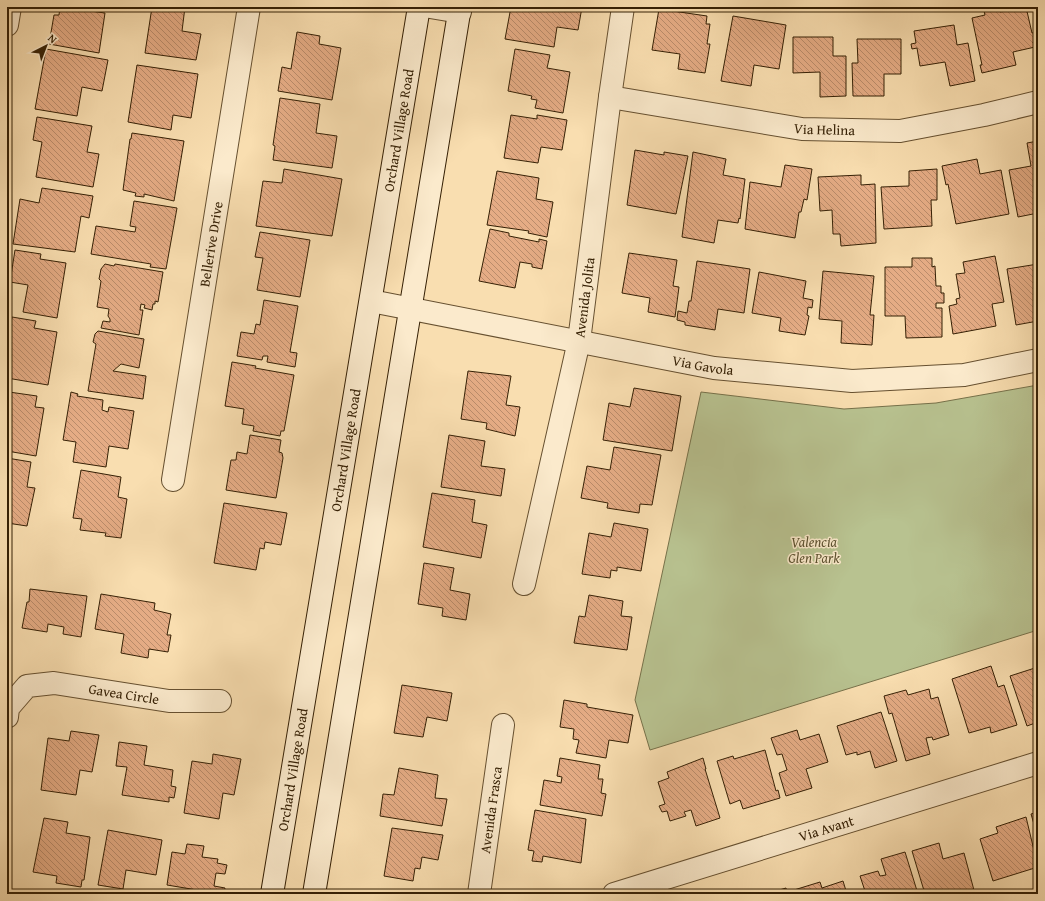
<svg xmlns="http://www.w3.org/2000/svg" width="1045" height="901" font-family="'Gentium Book Plus',serif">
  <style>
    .green { fill: #b8c290; stroke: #76714a }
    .building { fill: url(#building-back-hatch); stroke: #352005 }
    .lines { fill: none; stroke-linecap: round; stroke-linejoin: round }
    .street-casing { stroke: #665030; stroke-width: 24 }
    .secondary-casing { stroke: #352005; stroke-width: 24 }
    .street { stroke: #fbeacc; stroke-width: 22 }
    .secondary { stroke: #fbeacc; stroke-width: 22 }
    .labels { text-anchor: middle; stroke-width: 3; stroke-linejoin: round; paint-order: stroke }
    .street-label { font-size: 14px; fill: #352005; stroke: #fbeacc }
    .park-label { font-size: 14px; font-style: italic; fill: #5c512f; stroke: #fbeacc }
  </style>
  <defs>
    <pattern id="building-back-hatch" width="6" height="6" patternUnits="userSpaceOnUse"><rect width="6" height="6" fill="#e5ac85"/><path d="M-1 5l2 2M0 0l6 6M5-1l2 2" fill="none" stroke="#ba8c6b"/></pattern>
  </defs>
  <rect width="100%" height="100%" fill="#f9deb0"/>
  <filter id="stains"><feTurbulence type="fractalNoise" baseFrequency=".005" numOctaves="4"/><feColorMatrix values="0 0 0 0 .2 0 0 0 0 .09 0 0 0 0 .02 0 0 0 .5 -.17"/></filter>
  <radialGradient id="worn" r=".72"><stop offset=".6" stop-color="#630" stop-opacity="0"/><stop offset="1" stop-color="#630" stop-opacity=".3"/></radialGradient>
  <path class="green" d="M1038,385v245l-388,120 -15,-50 66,-308 143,17 92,-6z"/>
  <path class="building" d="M60,7l45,6 -6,40 -50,-9 5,-29h5z
    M152,7h33l-3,24 19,3 -5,26 -51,-7z
    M511,7h71l-4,23 -21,-3 -3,20 -49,-8z
    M983,7h16l1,5 26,-5 6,26 5,-1 1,9 -5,1 2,5 -22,5 3,13 -34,8 -2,-8h2l-10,-47 13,-3z
    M659,9l48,7 -1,8h4l-3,20h3l-5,29 -27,-4 2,-15 -28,-4z
    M733,16l53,9 -7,44 -25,-4 -3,21 -30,-5z
    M954,25l3,20 11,-2 7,38 -25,5 -5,-24 -25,4 -3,-18 -5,1 -1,-5 5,-1 -2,-12z
    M297,32l23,4 -1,8 22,4 -9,52 -54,-9 4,-24 9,2z
    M793,37h40v19h13v40l-26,1v-25l-27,1z
    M857,39h44v35h-17v22h-31l-1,-33h6z
    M46,49l62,11 -6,31 -20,-4 -5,29 -42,-7z
    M515,49l35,6 -3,13 23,4 -7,41 -28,-5 2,-8 -6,-1 1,-3 -24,-5z
    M137,65l61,9 -7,44 -18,-3 -2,15 -43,-8z
    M280,98l40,6 -4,29 21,3 -5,32 -59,-8 2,-14 -2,-1z
    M511,115l26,4v-4l30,5 -5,30 -21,-3 -3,16 -34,-5z
    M37,117l55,9 -5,26 12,2 -6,33 -57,-10 6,-35 -9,-2z
    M132,133l52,8 -10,60 -30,-7v3l-9,-1 1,-3 -13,-3 7,-51h1z
    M1038,141v72l-20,4 -9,-47 22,-4 -4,-23z
    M635,150l29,5v-3l24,4 -12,58 -49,-9z
    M693,152l33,7 -3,16 22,4 -5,40 -1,-1 -1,5 -20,-3 -4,23 -32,-6z
    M977,159l3,15 21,-4 8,44 -53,10 -8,-40 -2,1 -4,-19z
    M785,165l27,4 -5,31 -3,-1 -3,13h-2l-4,26 -50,-9 5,-47 31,5z
    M284,169l58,10 -10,57 -76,-10 7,-45 19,2z
    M937,169v31h-6l1,26 -48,3 -3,-42 28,-1v-15z
    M497,171l42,7 -3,21 17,3 -6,35 -19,-4 1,-2 -42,-6z
    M861,175v10l14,-1 1,59 -35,3 -1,-12h-7l-1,-24 -12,1 -2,-34z
    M42,188l51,8 -4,22 -8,-2 -6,36 -62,-8 7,-45 19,4z
    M134,201l43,7 -11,61 -16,-2 1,-3 -60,-10 5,-28 39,6 1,-5 -6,-1z
    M490,229l19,4v3l30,6v-3l8,2 -5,28 -10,-2v-3l-12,-2 -5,26 -36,-7z
    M260,232l50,8 -10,57 -43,-7 6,-32 -8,-1z
    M15,250l26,4 -1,5 26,4 -9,55 -34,-6 5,-27 -18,-3z
    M629,253l48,7 -4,26 6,1 -4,30 -27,-5 2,-14 -28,-5z
    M995,256l9,46 -12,2 4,22 -43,8 -4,-28 8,-2 -1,-5 4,-1 -4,-24 9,-1 -2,-11z
    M912,258h20v9l3,-1 1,20h5v7h3v10h-8v5h6v29l-36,1 -1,-22h-20v-49h27z
    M697,261l53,8 -6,44 -26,-4 -3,21 -30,-5v-3l-8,-2 1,-9 9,2 2,-12h2z
    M105,264l9,2 1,-2 48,8 -5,30 -3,-1v3h-2l-1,6 -8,-2 1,-3 -4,-1 -1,6h3l-4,25 -38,-7 2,-7 7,1v-3l-2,-3 1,-7 -12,-2 4,-26 -2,-2 2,-10z
    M1038,264v57l-22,4 -9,-56z
    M823,271l51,5 -4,39h4l-2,30 -31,-2 1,-22 -23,-2z
    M759,272l47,9 -3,17 10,2 -1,8 -4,-1 -1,8 2,1 -4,19 -26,-4 2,-13 -29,-5z
    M264,300l34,6 -8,46 7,1 -2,14 -28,-5 1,-6h-5l-1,4 -25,-4 4,-24 13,2 2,-10 4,1z
    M12,317l24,4 -2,7 23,4 -9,53 -41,-7v-33z
    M98,331l46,8 -5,29 -18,-4 -8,7 33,5 -3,23 -55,-8 8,-47 -3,-2 2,-8z
    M232,362l24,4 -1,2 39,7 -10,56h-3l-1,5 -27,-5 1,-5 -12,-2 2,-15 -19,-3z
    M468,371l43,5 -5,29 14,2 -5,29 -29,-7 1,-6 -26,-4z
    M634,388l47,8 -9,55 -69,-11 6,-37 21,4z
    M7,389l3,1 -1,2 28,4 -2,11 9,1 -8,48 -29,-5z
    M71,392l7,2 -1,2 26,4 -1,10 6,2 1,-5 25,4 -6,38 -19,-3 -3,21 -33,-5 3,-20 -13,-2z
    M250,435l31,5 -2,12 3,1 1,5 -7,40 -50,-8 5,-30h5l1,-8 10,2z
    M449,435l36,6 -4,25 24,3 -4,27 -60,-9z
    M614,447l47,8 -9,50 -12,-1 -1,9 -32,-5 1,-5 -27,-5 6,-32 23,4z
    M7,458l24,4 -4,25 8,1 -8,38 -20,-3z
    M81,470l40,7 -3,20 9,2 -6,39 -16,-2 1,-3 -26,-3 2,-11 -9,-1z
    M432,493l43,7 -3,22 15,3 -6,33 -58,-11z
    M224,503l63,10 -6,32 -16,-3 -1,7 -4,-1 -4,22 -42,-7z
    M614,523l34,6 -7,42 -24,-4v4l-6,-1 -1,8 -28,-4 7,-41 22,4z
    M424,563l30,5 -4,22 20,4 -4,26 -24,-4 1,-8 -25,-4z
    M30,589l57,7 -6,41 -18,-3 1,-7 -16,-3 -1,8 -25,-4 5,-26h2z
    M101,594l54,9 -1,7 17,4 -4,21h4l-3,17 -19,-3 -1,9 -27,-5 3,-19 -29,-5z
    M589,595l34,6 -2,15 11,1 -5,33 -53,-7 5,-27 6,1z
    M991,666l7,21 6,-2 13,40 -26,8 -1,-6 -21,6 -17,-54z
    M1038,667v55l-11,4 -17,-50z
    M402,685l50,8 -5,28 -20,-4 -4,20 -29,-4z
    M929,689l2,10 7,-2 11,38 -16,5 -1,-3 -6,1 4,16 -24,7 -14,-48 -3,1 -5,-18 22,-6 2,5z
    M564,700l23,4v3l46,8 -5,28 -19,-3 -3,18 -30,-5 3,-13 -6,-1 1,-10 -14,-2z
    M881,712l16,49 -22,7 -5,-17 -13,4v-3l-11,3 -9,-29z
    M797,730l3,10 19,-6 9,28 -22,7 6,19 -26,8 -7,-23 8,-3 -5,-16 -5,1 -6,-17z
    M71,731l28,4 -7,37 -12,-2 -4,25 -35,-5 7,-52 21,3z
    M119,742l28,4 -3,19 29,5 -2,16 5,1 -2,11 -5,-1v5l-47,-7 5,-28 -11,-1z
    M765,750l11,41 2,-1 2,8 -37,11 -3,-9 -10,4 -13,-43 16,-5 1,3z
    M213,754l28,5 -7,36 -11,-2 -4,26 -35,-6 8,-52 20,3z
    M560,758l40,7 -2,14h5l-2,14 5,1 -4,22 -62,-11 4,-25 17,3 1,-6 -5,-1z
    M703,758l3,11h-1l15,49 -24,8 -5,-16 -7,2 2,4 -16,5 -3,-10 -5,1 -3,-6 6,-2 -7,-22 11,-4 -2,-6z
    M399,768l39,7 -3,23 12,1 -5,27 -62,-10 3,-22 11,1z
    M535,810l51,9 -5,44 -38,-7 -1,6 -10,-1 2,-10 -6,-1z
    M1038,812v26l-7,-24z
    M1026,817l12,50 -45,14 -13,-42 18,-6 -2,-6z
    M44,818l24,4 -2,11 24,4 -6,43h-2l-1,7 -25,-4 1,-7 -24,-4z
    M392,828l51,7 -5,25 -16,-3 -2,12 -5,-1 -2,13 -29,-5z
    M108,830l54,10 -6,35 -30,-5 -3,19 -25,-4z
    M939,843l4,16 21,-6 11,41h-50l-13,-43z
    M187,844l17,2 -2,11 16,2 -1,4 10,2 -2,9 -9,-1 -2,13 11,2 -1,6h-27v-4l-30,-5 5,-33 13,2z
    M905,852l13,42h-52l-6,-18 18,-5 2,5 6,-1 -5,-16z
    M843,881l4,13h-52l-1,-4 26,-8 2,6z
    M786,888l1,6h-21z"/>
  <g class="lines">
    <g class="street-casing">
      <g id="street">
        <path d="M430,7l30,5"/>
        <path d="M7,25l3,-18"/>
        <path id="s1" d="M610,97l192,32 98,2 84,-16 54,-13"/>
        <path id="s2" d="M371,301l343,67 138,13 112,-6 74,-15"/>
        <path id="s3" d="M173,480l76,-473"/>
        <path id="s4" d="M524,584l55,-243 31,-244 13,-90"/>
        <path id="s5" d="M7,717l1,-9 19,-22 27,-3 115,18h51"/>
        <path id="s6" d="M479,894l24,-169"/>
        <path id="s7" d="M614,894l424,-131"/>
      </g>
    </g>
    <g class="secondary-casing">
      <g id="secondary">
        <path id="s8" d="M272,894l147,-887"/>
        <path d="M314,894l146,-887"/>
      </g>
    </g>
    <use href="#street" class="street"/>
    <use href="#secondary" class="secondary"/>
  </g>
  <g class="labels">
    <g class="street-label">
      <text dy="5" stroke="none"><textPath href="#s1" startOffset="217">Via Helina</textPath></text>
      <text dy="5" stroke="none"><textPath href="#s8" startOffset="774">Orchard Village Road</textPath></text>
      <text dy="5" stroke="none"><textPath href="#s3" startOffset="239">Bellerive Drive</textPath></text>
      <text dy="5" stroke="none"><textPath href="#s4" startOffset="293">Avenida Jolita</textPath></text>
      <text dy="5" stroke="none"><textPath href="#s2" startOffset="338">Via Gavola</textPath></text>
      <text dy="5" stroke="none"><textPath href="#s8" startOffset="450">Orchard Village Road</textPath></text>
      <text dy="5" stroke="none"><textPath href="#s5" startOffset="136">Gavea Circle</textPath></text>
      <text dy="5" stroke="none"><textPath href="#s8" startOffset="126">Orchard Village Road</textPath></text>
      <text dy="5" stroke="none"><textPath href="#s6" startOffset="85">Avenida Frasca</textPath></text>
      <text dy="5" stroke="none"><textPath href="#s7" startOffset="222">Via Avant</textPath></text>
    </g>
    <g class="park-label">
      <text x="814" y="547">Valencia<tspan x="814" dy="16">Glen Park</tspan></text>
    </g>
  </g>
  <rect width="1045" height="901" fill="none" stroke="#f9deb0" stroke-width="24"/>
  <rect x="8" y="8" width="1029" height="885" fill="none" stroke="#352005" stroke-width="2"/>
  <rect x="12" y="12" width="1021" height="877" fill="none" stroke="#352005"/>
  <g transform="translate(46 46) rotate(42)" stroke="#fbeacc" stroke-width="3" paint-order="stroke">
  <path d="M0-3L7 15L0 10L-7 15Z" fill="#352005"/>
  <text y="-6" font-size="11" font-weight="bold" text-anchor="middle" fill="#352005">N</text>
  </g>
  <rect width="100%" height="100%" filter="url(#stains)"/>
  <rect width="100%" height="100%" fill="url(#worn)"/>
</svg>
